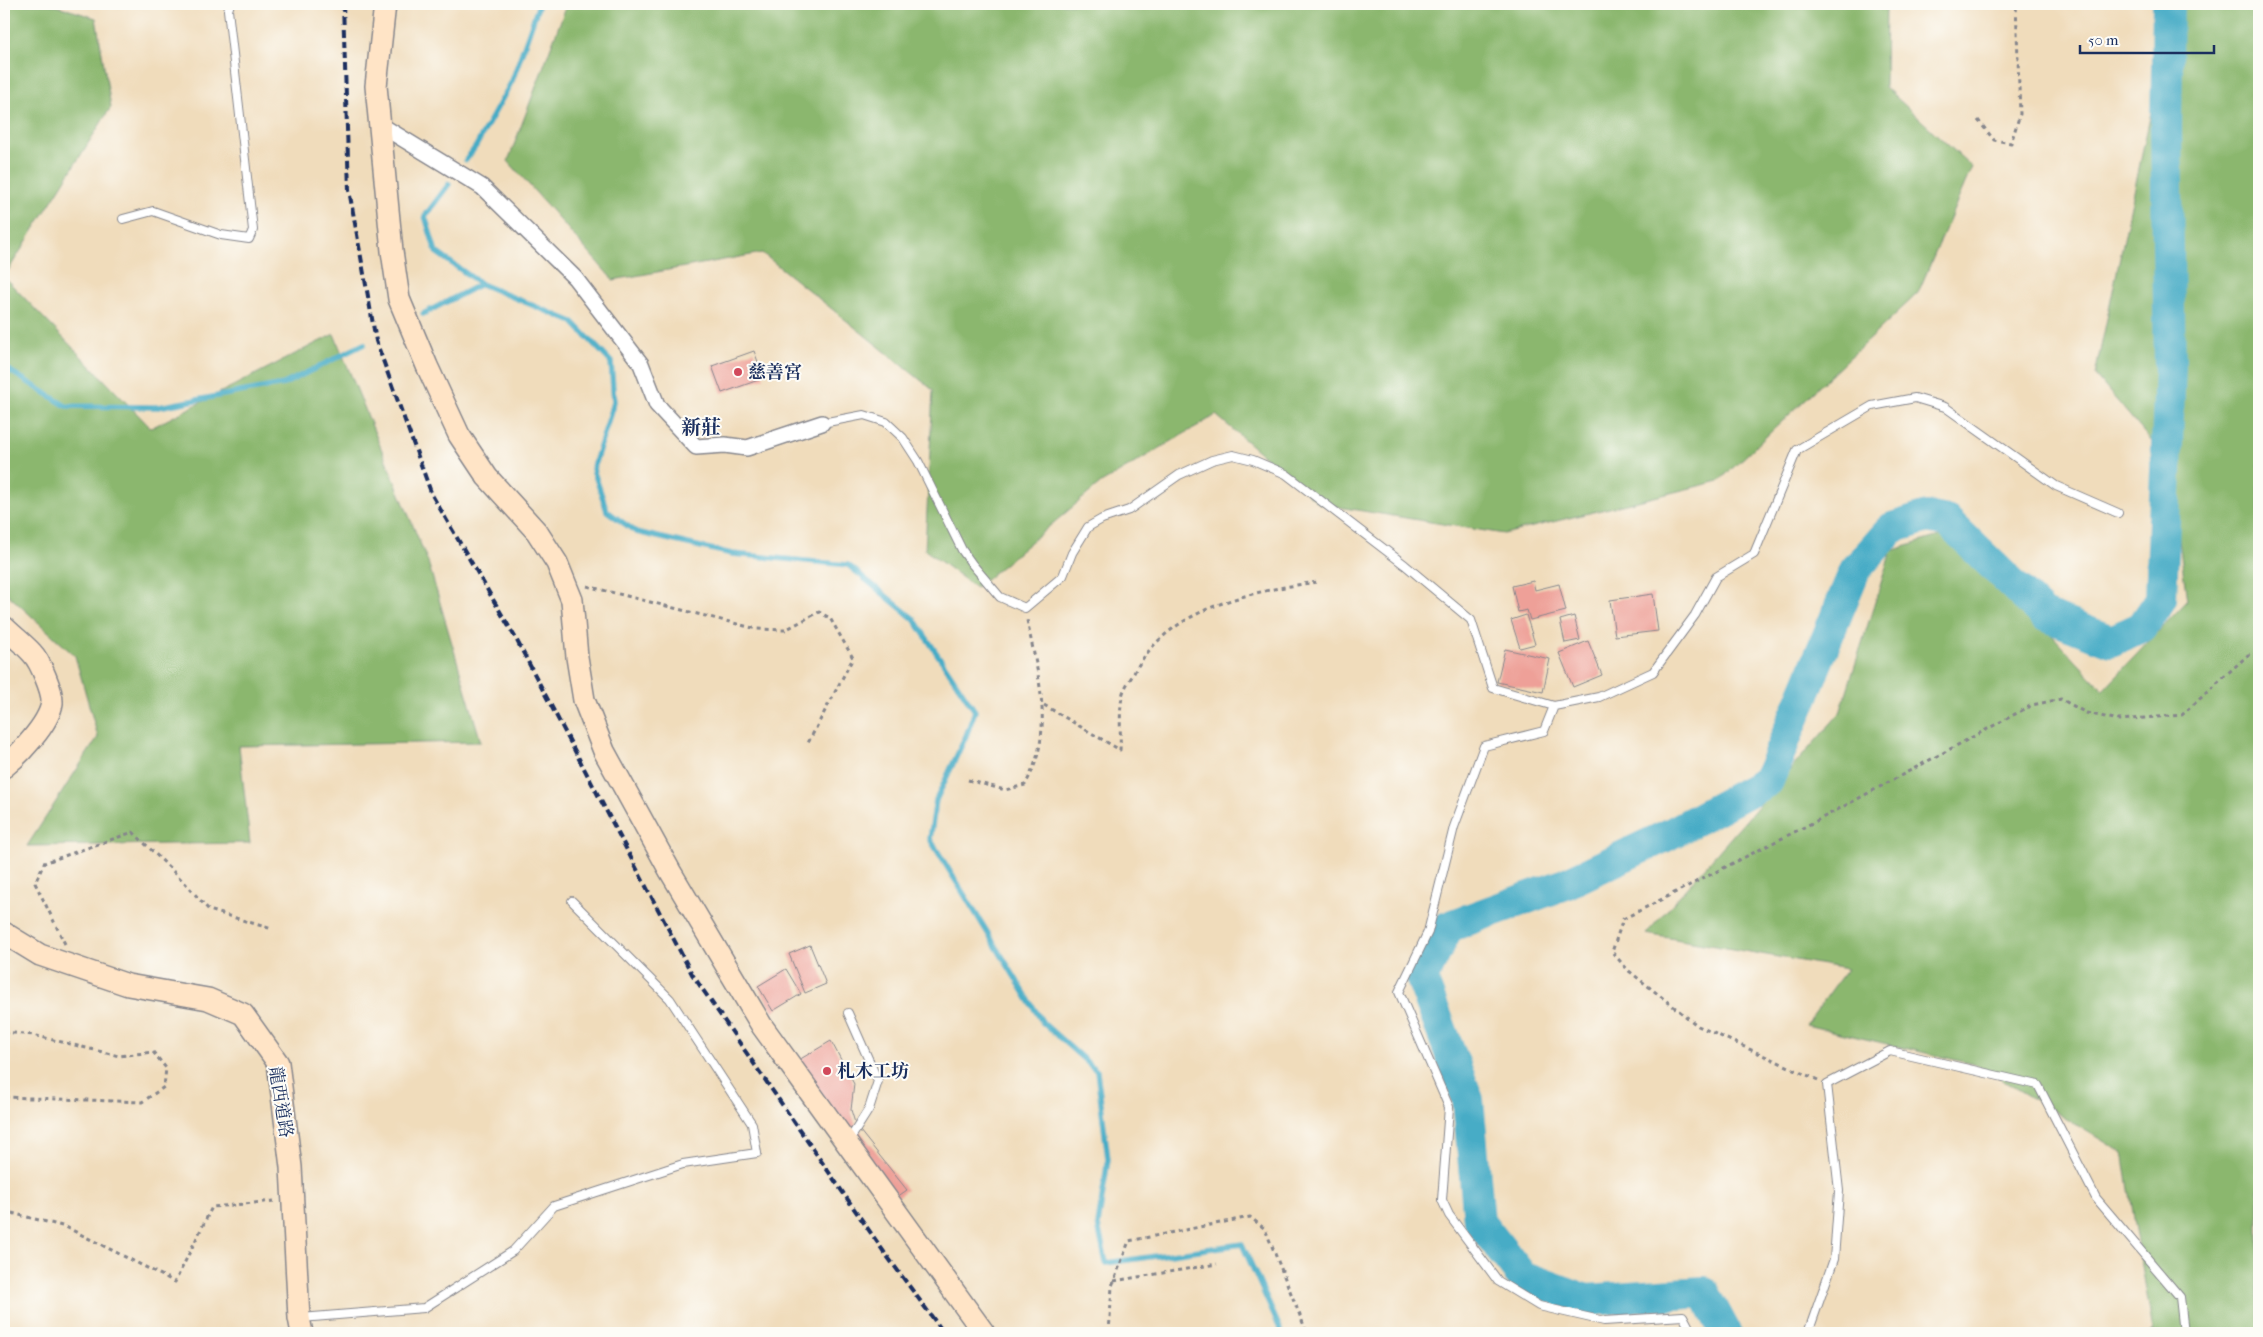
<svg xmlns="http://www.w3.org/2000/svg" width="2263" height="1337" font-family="'IM FELL French Canon','Noto Serif TC',serif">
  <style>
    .forest { fill: #8bb76e; stroke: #537366 }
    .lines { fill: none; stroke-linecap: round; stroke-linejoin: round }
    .stream { stroke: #47acc6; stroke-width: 5.5 }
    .river { stroke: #47acc6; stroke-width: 32 }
    .building { fill: #eea098 }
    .lane-casing { stroke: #86868c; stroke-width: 10 }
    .street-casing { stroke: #86868c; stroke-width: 18 }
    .secondary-casing { stroke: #86868c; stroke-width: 24 }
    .path { stroke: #86868c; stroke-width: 3; stroke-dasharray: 4 4; stroke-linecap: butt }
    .lane { stroke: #fff; stroke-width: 8 }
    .street { stroke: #fff; stroke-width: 15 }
    .secondary { stroke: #ffe4c6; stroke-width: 21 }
    .rail { stroke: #1b2f5e; stroke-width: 4; stroke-dasharray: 8 4; stroke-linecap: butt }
    .poi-dot { fill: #d1495b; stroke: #fdfcf7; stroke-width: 2 }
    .labels { text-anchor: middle; stroke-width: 4; stroke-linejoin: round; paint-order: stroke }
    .poi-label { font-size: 18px; font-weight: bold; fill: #1b2f5e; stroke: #fdfcf7; text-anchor: start }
    .street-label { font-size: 18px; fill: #1b2f5e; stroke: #fdfcf7 }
    .quarter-label { font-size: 20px; font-weight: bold; fill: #1b2f5e; stroke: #fdfcf7 }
  </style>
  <rect width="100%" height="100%" fill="#fdfcf7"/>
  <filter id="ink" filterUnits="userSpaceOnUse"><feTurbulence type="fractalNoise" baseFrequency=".02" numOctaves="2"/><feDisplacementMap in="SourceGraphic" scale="10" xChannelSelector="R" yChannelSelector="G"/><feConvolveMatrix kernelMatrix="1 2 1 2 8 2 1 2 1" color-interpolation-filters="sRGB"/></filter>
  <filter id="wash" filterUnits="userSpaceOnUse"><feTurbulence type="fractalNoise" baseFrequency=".0096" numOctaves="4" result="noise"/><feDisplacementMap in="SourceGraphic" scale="20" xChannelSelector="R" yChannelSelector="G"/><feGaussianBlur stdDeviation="1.12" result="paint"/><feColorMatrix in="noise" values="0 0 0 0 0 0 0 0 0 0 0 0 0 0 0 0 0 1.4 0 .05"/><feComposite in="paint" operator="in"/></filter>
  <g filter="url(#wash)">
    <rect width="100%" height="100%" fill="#f0dcbb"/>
    <path class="forest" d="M4,4h46l46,14 15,89 -107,170 147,151 183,-94 94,228 53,180 -242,4 11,97 -223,3 71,-109 -23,-81 -71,-65z
      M567,4h1319l-1,83 87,80 -54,126 -199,188 -215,53 -184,-30 -104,-89 -115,68 -125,105 -51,-38 8,-160 -171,-137 -149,27 -105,-119z
      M2174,4h85v1329h-109l3,-2 -30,-178 -146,-88 -171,-40 41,-56 -201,-35 194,-221 51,-162 64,-20 148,159 84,-89 -18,-139 -74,-87z"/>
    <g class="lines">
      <path class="stream" d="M466,160l10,-14 36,-65 27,-77
        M449,184l-24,32 11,36 45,32 92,38 38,40 3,40 -21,67 14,42 29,21 96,22 116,11 66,54 61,92 -9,25 -30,64 -6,39 113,184 54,48 11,88 -10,66 8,38 136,-19 40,89
        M423,314l58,-30
        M4,367l62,39 92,1 126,-23 80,-40"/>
      <path class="river" d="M1726,1333l-22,-41 -117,8 -65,-24 -43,-55 -11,-121 -46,-121 26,-52 115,-42 105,-50 100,-54 87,-211 37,-42 35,-11 20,4 97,94 67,26 31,-14 19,-28 9,-232 -4,-239 2,-124"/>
    </g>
    <g id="blocks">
      <path class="building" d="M754,351l10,27 -42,15 -10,-27z
        M1533,581l2,9 24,-6 7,27 -36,9 -3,-10 -9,2 -6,-26z
        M1653,594l5,37 -43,5 -5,-36z
        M1526,615l9,29 -15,4 -9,-28z
        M1574,616l6,24 -15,3 -5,-23z
        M1588,641l14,34 -29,12 -14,-34z
        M1505,649l45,10 -7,33 -46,-10z
        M810,945l16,39 -21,9 -16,-39z
        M786,969l15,25 -28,17 -15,-25z
        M831,1041l23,43 -3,26 5,16 51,64 -13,9 -97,-138z"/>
    </g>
  </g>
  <g filter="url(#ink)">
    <use href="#blocks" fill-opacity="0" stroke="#86868c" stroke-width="1"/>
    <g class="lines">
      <g class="lane-casing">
        <path id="lane" d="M123,219l30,-8 68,24 28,4 4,-9 -25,-220 2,-6
          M822,423l42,-8 22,7 17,16 15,23 44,89 10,14 28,33 25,11 38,-32 9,-23 16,-26 14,-8 27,-9 50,-35 33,-15 21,-5 20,5 33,14 119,91 66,55 22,68 61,18
          M848,1013l30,68 -9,28 -21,33
          M301,1318l123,-10 89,-57 41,-45 129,-42 74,-11 -5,-29 -82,-125 -98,-98
          M1692,1333l-9,-17 -79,5 -65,-15 -41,-25 -49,-66 -7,-15 7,-93 -50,-115 29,-60 26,-105 30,-81 60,-15 10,-25 45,-9 54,-25 42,-57 21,-38 38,-23 43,-104 75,-44 43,-8 30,9 111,79 62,27
          M1808,1333l26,-74 5,-68 -12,-107 63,-33 148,34 58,113 84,99 4,36"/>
      </g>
      <g class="street-casing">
        <path id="street" d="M382,126l100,61 93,91 66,86 16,41 39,42 29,-2 22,3 75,-25"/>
      </g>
      <g class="secondary-casing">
        <path id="secondary" d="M385,4l-9,82 16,165 7,48 28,67 32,69 28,42 50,55 20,31 15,37 5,57 7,43 20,51 66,120 92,155 222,307
          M4,627c9,9 20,17 28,26 8,8 21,39 20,50 -3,21 -33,52 -48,64
          M4,933l36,22 88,30 80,14 35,15 35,49 13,104 8,151 3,15"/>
      </g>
      <path class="path" d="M1978,120l16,20 17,3 9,-29 -4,-110
        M587,586l170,43 28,1 34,-18 11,6 23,40 -45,85
        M1044,705l76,45c1,-17 -1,-36 2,-53 1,-8 8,-17 12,-24 34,-65 117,-82 183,-91
        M968,780l37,10 20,-5c31,-54 13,-108 2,-165
        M65,944l-30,-61 9,-20 89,-31 52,51 24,27 63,19
        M4,1032l29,3 86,21 34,-4 13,16 -2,19 -22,15 -138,-5
        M1818,1080l-120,-54 -69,-55 -17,-19 11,-33 199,-101 210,-113 29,-6 25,14 33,7 63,-5 66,-60 11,-1
        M4,1211l62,16 109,55 37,-75 63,-6
        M1114,1281l103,-17
        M275,1333l7,-4
        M1109,1333l3,-47 17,-45 121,-24 15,12 42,104"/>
      <use href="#lane" class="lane"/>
      <use href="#street" class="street"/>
      <use href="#secondary" class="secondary"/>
      <path class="rail" d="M343,4l6,186 27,151 56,154 83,142 177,337 192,278 60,81"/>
    </g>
  </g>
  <g class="poi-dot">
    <circle cx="738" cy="372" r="5"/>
    <circle cx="827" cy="1071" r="5"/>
  </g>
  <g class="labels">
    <g class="poi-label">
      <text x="748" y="378">慈善宮</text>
      <text x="837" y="1077">札木工坊</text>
    </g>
    <g class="street-label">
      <text transform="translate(281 1102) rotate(81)" y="6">龍西道路</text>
    </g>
    <g class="quarter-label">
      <text x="701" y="434">新莊</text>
    </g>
  </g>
  <rect width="2263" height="1337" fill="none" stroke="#fdfcf7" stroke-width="20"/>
  <path d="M2080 45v8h134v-8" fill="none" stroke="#1b2f5e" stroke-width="2.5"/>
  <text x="2088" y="45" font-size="15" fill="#1b2f5e" stroke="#fdfcf7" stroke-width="4" paint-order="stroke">50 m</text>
</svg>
